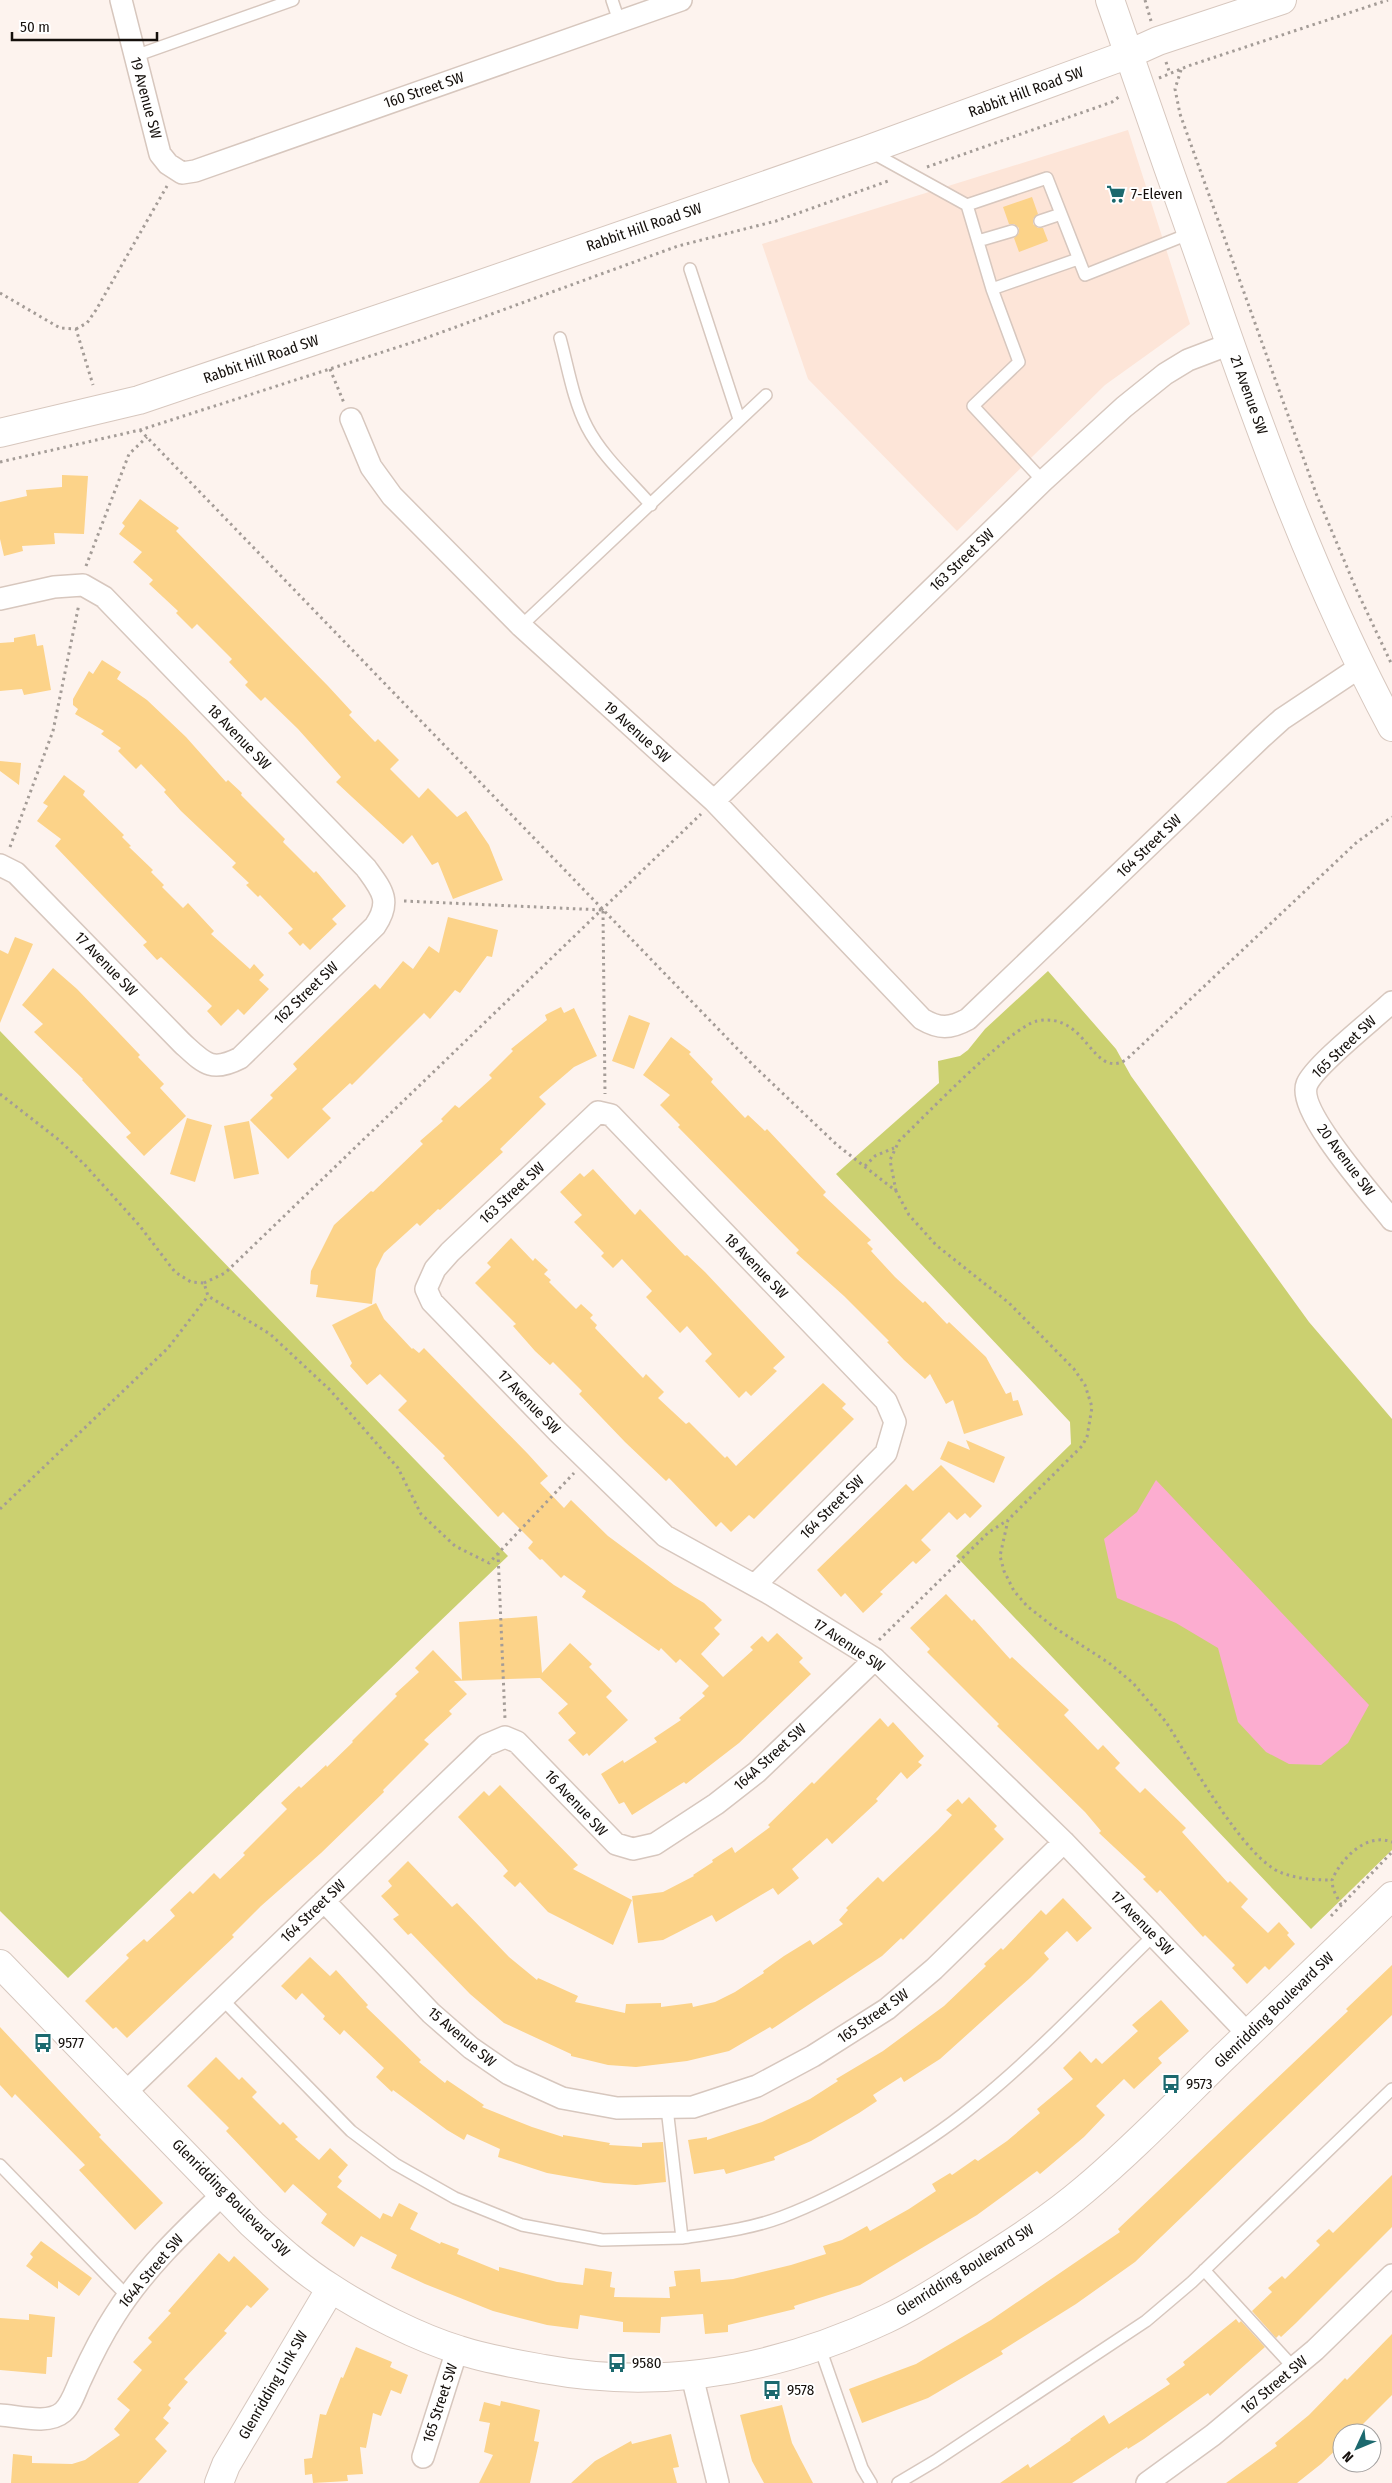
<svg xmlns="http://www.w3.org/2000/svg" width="1392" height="2483" font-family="'Fira Sans Condensed',sans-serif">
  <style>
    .built { fill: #fde5d8 }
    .green { fill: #cbd070 }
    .water { fill: #fcadd0 }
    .building { fill: #fcd389 }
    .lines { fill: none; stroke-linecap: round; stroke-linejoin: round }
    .lane-casing { stroke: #d7c7be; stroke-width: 14 }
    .street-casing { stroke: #d7c7be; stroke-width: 24 }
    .secondary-casing { stroke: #d7c7be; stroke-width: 30 }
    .path { stroke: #a49c97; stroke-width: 3; stroke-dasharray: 2.5 4; stroke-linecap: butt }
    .lane { stroke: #fff; stroke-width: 11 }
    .street { stroke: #fff; stroke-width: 21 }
    .secondary { stroke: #fff; stroke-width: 28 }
    .labels { text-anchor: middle; stroke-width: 4; stroke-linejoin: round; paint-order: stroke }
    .street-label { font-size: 15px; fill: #15100c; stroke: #fff }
    .poi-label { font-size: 15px; fill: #15100c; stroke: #fff; text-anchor: start }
  </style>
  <rect width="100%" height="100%" fill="#fdf3ee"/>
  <path class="built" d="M1128,130l62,194 -85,61 -148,146 -149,-152 -46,-135z"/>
  <path class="green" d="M1048,971l68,78 15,27 178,246 83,97v431l-81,79 -355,-373 115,-112 -1,-22 -234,-248 103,-91 -1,-22 22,-5 8,-6 17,-21z
    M0,1031l508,525 -440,422 -68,-67z"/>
  <path class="water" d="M1156,1480l213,225 -21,38 -27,22 -32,-1 -23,-12 -28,-30 -20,-74 -42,-25 -59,-25 -13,-59 33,-27z"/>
  <path class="building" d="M1032,197l6,17 -5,5v5l5,4h5l5,13 -29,11 -5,-14 5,-5v-5l-5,-4h-5l-6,-17z
    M62,475l26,1 -4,58 -30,-1 1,11 -33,2 1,5 -19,5 -4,-17v-37l27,-6 -1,-6 36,-3z
    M140,499l39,29 -3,3 152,155 24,26 -3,3 26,27 3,-3 21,21 -9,9 29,29 9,-10 29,29 9,-6 23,34 14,35 -50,19 -15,-37 -6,3 -20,-30 -9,9 -51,-47 -16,-15 5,-5 -43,-48 -33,-32 -4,4 -16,-16 3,-3 -19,-20 3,-3 -35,-35 -5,5 -16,-16 2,-2 -29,-27 4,-4 -20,-18 9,-10 -23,-18 6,-8 -3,-3z
    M35,634l2,12 6,-1 8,45 -27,5 -2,-6 -22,2v-48l14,-1v-4z
    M102,660l19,12 -4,7 30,21 39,37 40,45 2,-2 14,13 -1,2 44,44 -2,3 31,31 2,-2 30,35 -14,13 5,5 -27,26 -7,-7 -3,3 -12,-13 5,-4 -33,-34 -2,2 -12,-12 3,-2 -17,-16 4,-4 -55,-52 -17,-19 2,-2 -25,-26 -5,5 -18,-18 3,-3 -20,-14 3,-3 -29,-17 3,-5 -5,-4v-6l16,-28 4,3z
    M0,761l21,2 -2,22 -19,-14z
    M64,775l21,16 -2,4 41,40 -2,2 9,9 -2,1 24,23 -2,2 13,13 -2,2 21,21 5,-5 26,28 -3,3 39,35 4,-5 10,11 -5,5 10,9 -25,26 -6,-6 -17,17 -14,-15 5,-5 -51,-49 -4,3 -14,-15 4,-3 -92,-96 6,-7 -24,-18 11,-15 -5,-3z
    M448,917l50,13 -6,27 -5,-1 -27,37 -5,-3 -25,29 -6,-6 -72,72 -2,-2 -28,26 9,9 -43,41 -38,-39 23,-22 -3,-3 27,-26 -4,-5 82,-80 5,5 23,-28 10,8 16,-23 10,7z
    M15,937l18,7 -33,79v-73l8,4z
    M53,968l24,21 63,66 -2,2 26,27 -4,4 26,28 -42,40 -18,-19 5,-4 -49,-53 1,-1 -49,-47 9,-8 -21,-19z
    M561,1007l3,6 10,-5 23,48 -23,11 -35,30 7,7 -46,45 3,3 -63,58 -2,-1 -18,17 -3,-3 -33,30 -8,16 -4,35 -56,-7 2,-12 -8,-1 1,-13 23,-46 37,-34 2,1 50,-48 -3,-3 23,-20 -2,-2 14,-14 4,3 33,-30 -3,-3 24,-24 -2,-2 36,-29 -2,-5z
    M629,1015l21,8 -16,46 -22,-8z
    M671,1037l20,15 -2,2 24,25 -2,3 34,36 3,-3 17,16 2,-2 59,63 -3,3 48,45 -4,3 6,6 -2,2 24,26 28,26 2,-2 22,23 2,-2 37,35 20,37 5,-2 2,9 5,-1 5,15 -59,19 -11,-34 -7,4 -16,-30 -5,5 -21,-19 -17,-18 2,-1 -45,-45 -48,-43 3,-3 -121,-123 2,-2 -20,-20 10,-10 -27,-20z
    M187,1118l25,7 -17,57 -25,-8z
    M249,1121l10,53 -25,5 -10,-53z
    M593,1169l42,46 5,-6 45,47 2,-1 18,17 80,85 -12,11 4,3 -26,25 -5,-5 -7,7 -34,-37 7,-7 -25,-28 -7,7 -34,-36 6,-6 -30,-32 -9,9 -12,-12 3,-3 -30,-31 8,-7 -22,-23 20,-19 4,4z
    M511,1238l22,23 2,-3 13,12 -4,4 7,6 -2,2 27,27 5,-5 12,11 -3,3 7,7 -2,3 21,22 27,28 3,-4 18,18 -6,6 28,26 3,-2 36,36 2,-2 9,10 87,-83 23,21 -4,4 12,11 -100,100 -5,-4 -18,17 -10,-10 -5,5 -47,-49 -3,3 -41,-39 -46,-48 3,-3 -29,-29 -3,3 -15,-14 -22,-25 3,-2 -41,-41 16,-16 -4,-4z
    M376,1303l8,16 28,30 1,-1 6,5 5,-5 104,106 20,22 -8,7 24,25 7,-8 37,36 66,49 30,18 18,17 -8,8 6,6 -19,20 22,23 30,-27 -3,-3 12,-11 6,6 9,-9 26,25 -4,4 12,12 -72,69 -53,41 -2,-2 -52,33 -8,-13 -5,2 -18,-30 22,-14 1,3 33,-21 -3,-4 27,-18 -2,-2 26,-22 -3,-3 7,-7 -29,-27 -4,4 -15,-15 -2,3 -77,-54 4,-6 -22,-16 -3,3 -19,-19 -2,1 -12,-12 5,-6 -30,-30 -5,5 -55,-59 2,-2 -47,-46 9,-9 -27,-27 -13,11 -17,-19 2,-3 -20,-38z
    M966,1440l39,17 -11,26 -54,-24 8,-18 22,9z
    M941,1465l41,41 -12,12 -5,-5 -8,7 -8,-8 -28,28 10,10 -15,14 -3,-3 -33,31 3,2 -20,19 -18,-20 -4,4 -24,-27 89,-86 7,7z
    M946,1594l26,27 2,-2 36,40 2,-2 57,53 -5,5 34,35 5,-5 17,18 -5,5 25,25 5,-5 41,40 -4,4 46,51 2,-2 18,18 -7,8 27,26 11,-11 10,11 -2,2 8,9 -26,26 -4,-4 -18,18 -15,-16 3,-3 -30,-30 -2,2 -43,-47 -3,3 -14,-14 3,-2 -47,-44 2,-2 -16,-19 -88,-86 2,-2 -72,-72 3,-3 -20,-21z
    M537,1616l5,57 28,-30 22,21 -3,3 23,24 -6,6 22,23 -39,36 -2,-3 -4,3 -15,-16 8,-7 -18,-20 10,-9 -28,-26 -86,3 13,13 -18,17 3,3 -28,26 5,4 -46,46 1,2 -63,61 -60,53 -29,29 2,2 -107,101 -11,-11 -3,2 -28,-28 44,-43 -3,-3 18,-16 3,3 28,-26 -5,-6 20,-19 3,3 21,-21 6,6 25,-24 -2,-2 44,-44 -6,-6 18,-17 2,2 25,-23 1,2 26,-25 -1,-1 45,-45 -2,-2 24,-22 -4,-4 18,-18 29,30 -3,-58z
    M880,1718l8,9 5,-5 31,34 -6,6 4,3 -15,14 -6,-7 -25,27 2,2 -46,43 -5,-6 -35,31 7,9 -21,17 -5,-7 -57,34 -4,-7 -49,25 -25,3 -6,-47 31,-4 31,-16 -1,-1 20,-13 -1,-2 20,-13 3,6 35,-26 -2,-2 44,-43 2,2z
    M500,1785l78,80 -5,4 59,31 -19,45 -65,-33 -28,-30 -5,5 -12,-11 5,-5 -6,-7 -44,-47 26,-26 5,5z
    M969,1797l28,29 -3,3 10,10 -101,101 -2,-2 -19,18 -110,73 -2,-2 -41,24 -42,10 -51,6 -28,-2 -37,-9v-2l-67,-31 -34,-29 -59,-61 -3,2 -15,-16 6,-4 -18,-19 11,-10 -4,-5 20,-20 44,46 5,-4 52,54 28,23 1,-2 40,18 -3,6 50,11 1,-9 35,-1v4l31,-4 1,4 22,-5 20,-10 29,-19 -1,-2 21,-15 26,-16 3,5 30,-21 -4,-4 9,-10 -2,-2 32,-31 5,5 55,-52 14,-15 -6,-5 12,-11 4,5z
    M1063,1898l29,30 -15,14 -10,-11 -23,22 5,6 -19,19 -90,81 -36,23 -3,-5 -28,18 4,6 -18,12 -48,28 -37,16 1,3 -49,14 -2,-5 -30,5 -6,-34 19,-3v3l55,-18 48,-23 28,-18 -2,-2 47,-28 61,-45 42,-40 -2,-2 17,-16 2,2 38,-40 5,5z
    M310,1957l20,19 6,-6 32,35 -2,2 55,53 -2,2 26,21 2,-3 37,25 -2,2 50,20 31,10v-2l47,8 -1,2 33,2v-4l21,-1 3,40 -30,3 -32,-2 -57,-10 -49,-16 2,-8 -33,-15 -3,6 -17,-10 -54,-40 -1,2 -16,-15 8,-9 -40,-38 -4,5 -17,-16 2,-3 -23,-23 -6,7 -15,-14z
    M1392,1965v50l-257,247 -59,42 -75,47 2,3 -75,44 -66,25 -13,-34 67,-25 75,-44 129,-88 -2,-3 230,-218 -2,-2z
    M1161,2000l28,31 -31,27 4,5 -28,26 -10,-10 -28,27 9,9 -21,22 -44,37 -3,-3 -60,44 -117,70 -66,21 1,3 -67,16v7l-23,2 -2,-20 -42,3 -1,16 -37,-1v-10l-43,-7 -2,14 -31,-4 -54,-14 -68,-27 -34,-16 6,-13 -36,-19 -7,11 -33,-24 6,-9 -34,-30 -8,9 -59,-62 3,-3 -42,-42 29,-29 23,23 3,-3 15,15 -5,5 28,28 3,-3 15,15 -3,2 24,21 11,-12 18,17 -10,12 4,4 -5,6 43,32 3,-6 9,4 7,-14 19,10 -8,16 30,15 1,-2 18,7 -2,5 42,17v-4l58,15 26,3 2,-17 27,4 -2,15 5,1 -1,9 56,1 -1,-11 7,-1 -2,-15 26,-2 1,13 32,-3 58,-14 35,-11 -3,-8 19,-6 25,-14 3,5 39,-22 27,-18 -4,-7 18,-11 2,2 23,-16 3,2 29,-20 33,-28 -3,-4 36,-30 -10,-11 17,-17 11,12 5,-5 6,6 36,-33 -6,-6z
    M0,2027l101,108 -2,2 64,66 -28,27 -56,-60 6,-5 -70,-71 -3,4 -12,-13z
    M1392,2175v52l-96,96 -15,14 -2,-2 -3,3 -24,-27 20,-19 -4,-4 14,-12 3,3 35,-34 -4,-4 13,-12 4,4z
    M41,2241l51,37 -13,18 -21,-15v8l-32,-23 7,-9 -3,-3z
    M219,2253l10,9 5,-6 35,33 -18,19 -4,-3 -23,26 3,2 -43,46 4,3 -20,23 3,3 -8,10 6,5 -14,16 12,12 -29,32h-127l2,-29 19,2v7l40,1 13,-4 35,-25 -6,-6 16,-19 -13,-11 25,-29 -9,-8 19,-20 -4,-4 23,-25 -3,-2z
    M29,2314l26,3 -3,40h-5l-1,17 -46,-4v-52l29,2z
    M1236,2319l3,4 2,-2 24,26 -55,49 -2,-3 -64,46 -16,10 -1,-2 -55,36h-72l28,-19 2,4 41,-28 -1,-1 34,-24 5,9 61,-40 -4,-5 19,-14 -2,-3z
    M1392,2334v61l-38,38h-12v11l-21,20 -24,19h-71l51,-37 -2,-3 34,-28 36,-37 2,2z
    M356,2347l36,15 -2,5 18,8 -7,19 -10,-4 -10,26 -8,-3 -7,35 -6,-1 3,27 -16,1 1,6 -35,2 -1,-9 -7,1 -1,-16 8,-1 8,-44 6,1 15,-38 2,1z
    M501,2401l39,9 -6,31 5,1 -9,41h-51l14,-28 -9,-3 6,-29 -11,-2 5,-19 16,4z
    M782,2405l10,38 21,40h-49l-12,-22 -12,-46z
    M671,2434l8,33 -6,1 4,15h-106l24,-22 36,-20 1,3z"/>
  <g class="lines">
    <g class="lane-casing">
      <path id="lane" d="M612,0l7,21
        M135,56l158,-56
        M871,152l96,53
        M1040,221l21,-7
        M978,241l34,-10
        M690,269l49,150
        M992,289l86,-30
        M560,338c8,29 13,62 27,89 15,29 42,53 64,78
        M1043,481l-70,-75 46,-44 -27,-73 -25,-84 80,-27 38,97 106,-42
        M521,626l245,-231
        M221,1998l130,133 44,33 60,34 67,27 80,15 80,-2
        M667,2108l15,130c33,-5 68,-9 100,-21 60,-23 140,-69 190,-110 65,-52 122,-114 182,-172
        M0,2165l127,131
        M1204,2270l90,98
        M820,2348l42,120 9,15
        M898,2483l37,-22 211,-140 46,-39 200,-193"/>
    </g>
    <g class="street-casing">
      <path id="street" d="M121,0l39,154 8,10 14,9 13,-2 486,-171
        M351,419l20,48 21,29 129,130 193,175 208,218c17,10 28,10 46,0l294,-282 20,-18 78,-52
        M0,599l54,-12 29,-2 21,12 262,271c16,22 26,33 9,58l-135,132c-29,15 -36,5 -58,-15l-166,-170 -16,-8
        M714,801l329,-320 81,-74 41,-33 23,-14 42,-16
        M1392,1002c-18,17 -77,63 -85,82 -11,27 67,113 85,136
        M755,1585l131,-132 9,-31 -9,-21 -275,-286 -13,-3 -148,140 -15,17 -9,20 6,13 126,130 107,104 107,59 103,64 189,183 184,192
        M324,1901l107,112 40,35 38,26 53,24 55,10 76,-1 64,-21 56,-30 74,-47 47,-40 130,-127
        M126,2092l360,-347 19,-8 12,5 99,102 17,5 22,-5 61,-40 41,-32 118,-113
        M692,2376l26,107
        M0,2415c18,1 48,10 63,-3 9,-8 13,-23 18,-33 10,-22 21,-44 34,-64 29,-46 69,-84 108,-121
        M423,2457l34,-107
        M1147,2483l66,-48 102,-85 77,-75"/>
    </g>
    <g class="secondary-casing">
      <path id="secondary" d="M1110,0c33,96 67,193 101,289 52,150 106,298 181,438
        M0,433l139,-33 328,-111 400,-139 262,-96 29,-13 124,-41
        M0,1964l252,260c25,23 50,46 79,64 35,23 88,50 128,62 27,9 57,14 85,19 119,22 233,1 342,-50 32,-15 63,-36 93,-55 36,-23 72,-46 105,-74 48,-40 92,-86 137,-130 57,-55 114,-109 171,-164
        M219,2483l7,-18 105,-177"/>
    </g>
    <path class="path" d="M1145,0l6,21
      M1166,62l4,12
      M1181,70l-6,19 5,25 137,382 40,95 35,74
      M1159,78l29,-12 200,-66
      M927,167l185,-65 8,-6
      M0,293l60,35 16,1 17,56
      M76,329l11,-6 9,-13 71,-124
      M330,369l14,34
      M140,430l613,635 84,80 59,46 13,24 27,30 73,58 65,66 11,16 7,22 -5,30 -5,9 -74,74 -8,36 4,15 10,20 13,15 28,22 54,35 24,20 33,39c24,37 78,137 116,151 16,6 33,7 50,7
      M0,462l140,-32 283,-91 255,-93 98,-25 115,-41
      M86,566l43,-112 18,-17
      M10,847l43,-116 26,-127
      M404,901l199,9
      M603,911l2,183
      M0,1094l59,46 26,25 54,60 36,47 16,10 13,1 4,13 62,38 60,56 68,78 23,46 34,32 34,17 85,-90
      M865,1166l10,-10 19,-8
      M896,1191l-6,-31 9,-19c25,-24 111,-114 138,-120 51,-10 54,59 89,39l231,-218 35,-25
      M204,1283l21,-10 476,-459
      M0,1509l168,-161 40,-52
      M498,1553l7,166
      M879,1640l110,-108 19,-12
      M1341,1905l-8,-16 -1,-9c9,-21 34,-48 60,-38
      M1331,1916l61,-64"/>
    <use href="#lane" class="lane"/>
    <use href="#street" class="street"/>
    <use href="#secondary" class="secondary"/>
  </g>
  <defs>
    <g id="supermarket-bare" transform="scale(1.5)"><path d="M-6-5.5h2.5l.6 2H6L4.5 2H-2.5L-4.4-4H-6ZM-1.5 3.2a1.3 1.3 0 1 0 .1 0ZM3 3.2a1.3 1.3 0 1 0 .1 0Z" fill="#1c696e" stroke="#fff" stroke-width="2.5" paint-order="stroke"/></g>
    <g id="bus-bare" transform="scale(1.5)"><path d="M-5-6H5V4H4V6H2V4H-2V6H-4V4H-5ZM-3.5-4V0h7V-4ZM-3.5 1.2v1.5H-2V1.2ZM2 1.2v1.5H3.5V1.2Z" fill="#1c696e" stroke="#fff" stroke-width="2.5" paint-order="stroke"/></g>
  </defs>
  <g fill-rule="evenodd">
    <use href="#supermarket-bare" x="1116" y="194"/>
    <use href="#bus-bare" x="43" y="2043"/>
    <use href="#bus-bare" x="1171" y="2084"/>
    <use href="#bus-bare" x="617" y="2363"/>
    <use href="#bus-bare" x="772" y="2390"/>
  </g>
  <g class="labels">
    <g class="street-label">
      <text transform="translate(424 90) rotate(-19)" y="5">160 Street SW</text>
      <text transform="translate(1026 92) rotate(-20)" y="5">Rabbit Hill Road SW</text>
      <text transform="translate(146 98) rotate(75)" y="5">19 Avenue SW</text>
      <text transform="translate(644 227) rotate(-19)" y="5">Rabbit Hill Road SW</text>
      <text transform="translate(261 359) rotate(-19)" y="5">Rabbit Hill Road SW</text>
      <text transform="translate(1249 395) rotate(70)" y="5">21 Avenue SW</text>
      <text transform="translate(962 560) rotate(-44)" y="5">163 Street SW</text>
      <text transform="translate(637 732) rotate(42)" y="5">19 Avenue SW</text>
      <text transform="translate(239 737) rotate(46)" y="5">18 Avenue SW</text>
      <text transform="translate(1149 846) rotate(-44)" y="5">164 Street SW</text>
      <text transform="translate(106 964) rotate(46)" y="5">17 Avenue SW</text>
      <text transform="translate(306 993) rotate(-44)" y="5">162 Street SW</text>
      <text transform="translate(1344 1047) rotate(-44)" y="5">165 Street SW</text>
      <text transform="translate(1346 1160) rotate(53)" y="5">20 Avenue SW</text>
      <text transform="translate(512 1193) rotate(-43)" y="5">163 Street SW</text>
      <text transform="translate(756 1266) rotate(46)" y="5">18 Avenue SW</text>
      <text transform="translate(529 1402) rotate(46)" y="5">17 Avenue SW</text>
      <text transform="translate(832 1507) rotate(-45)" y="5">164 Street SW</text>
      <text transform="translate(849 1645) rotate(34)" y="5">17 Avenue SW</text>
      <text transform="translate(770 1757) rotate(-42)" y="5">164A Street SW</text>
      <text transform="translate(576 1803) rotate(47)" y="5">16 Avenue SW</text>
      <text transform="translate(313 1911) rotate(-44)" y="5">164 Street SW</text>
      <text transform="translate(1142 1923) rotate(46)" y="5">17 Avenue SW</text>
      <text transform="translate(1274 2010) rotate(-44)" y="5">Glenridding Boulevard SW</text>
      <text transform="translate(873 2016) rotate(-35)" y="5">165 Street SW</text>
      <text transform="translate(462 2037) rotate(40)" y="5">15 Avenue SW</text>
      <text transform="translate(231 2198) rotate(45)" y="5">Glenridding Boulevard SW</text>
      <text transform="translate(965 2270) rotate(-32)" y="5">Glenridding Boulevard SW</text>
      <text transform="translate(151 2271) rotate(-50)" y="5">164A Street SW</text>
      <text transform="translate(273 2385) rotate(-60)" y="5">Glenridding Link SW</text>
      <text transform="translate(1274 2385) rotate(-40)" y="5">167 Street SW</text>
      <text transform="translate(440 2403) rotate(-72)" y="5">165 Street SW</text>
    </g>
    <g class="poi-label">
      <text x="1131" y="199">7-Eleven</text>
      <text x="58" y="2048">9577</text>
      <text x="1186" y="2089">9573</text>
      <text x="632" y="2368">9580</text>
      <text x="787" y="2395">9578</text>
    </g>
  </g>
  <g transform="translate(1357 2448) rotate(226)"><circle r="24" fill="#ffffff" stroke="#a19f9e"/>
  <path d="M0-4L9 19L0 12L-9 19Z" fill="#1c696e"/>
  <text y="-8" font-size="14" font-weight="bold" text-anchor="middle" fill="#15100c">N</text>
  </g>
  <path d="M12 32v8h145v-8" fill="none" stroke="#15100c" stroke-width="2.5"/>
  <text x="20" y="32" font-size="15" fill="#15100c" stroke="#ffffff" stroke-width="4" paint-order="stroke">50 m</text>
</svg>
